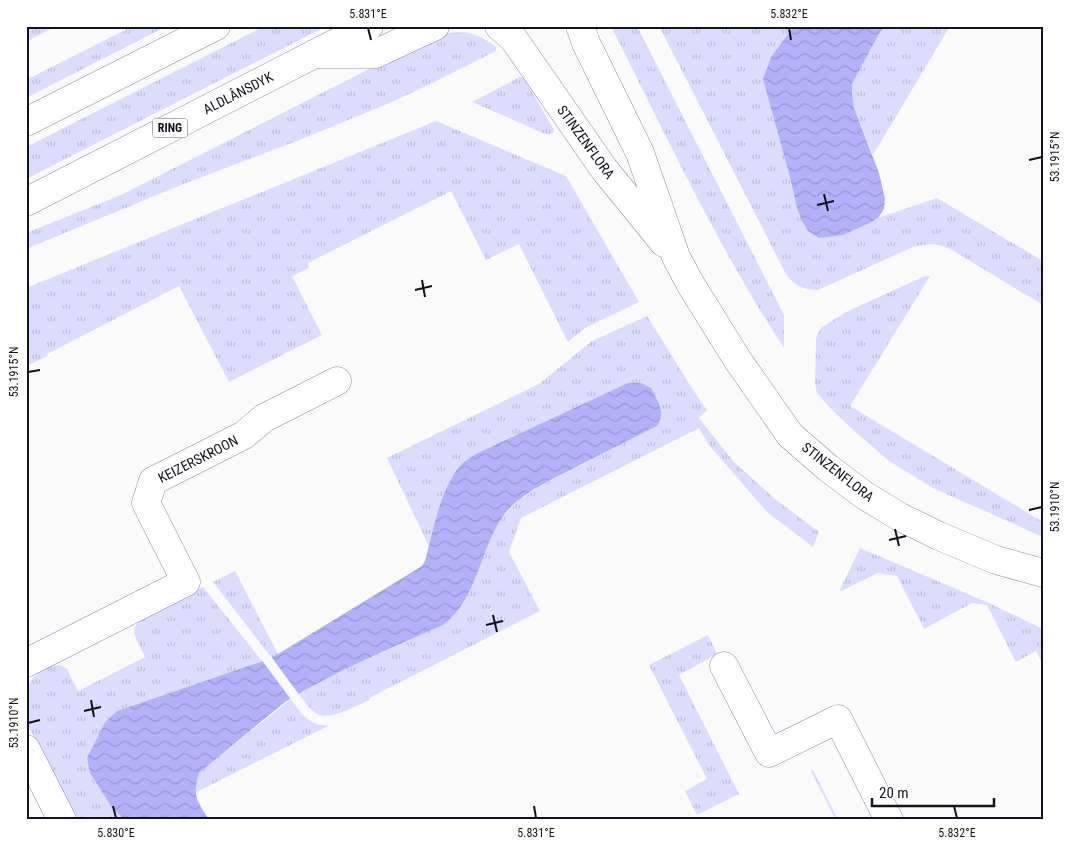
<svg xmlns="http://www.w3.org/2000/svg" width="1069" height="846" font-family="'Roboto Condensed',sans-serif">
  <style>
    .grass { fill: url(#grass-tufts) }
    .water { fill: url(#water-waves) }
    .pier { fill: #fafafa }
    .lines { fill: none; stroke-linecap: round; stroke-linejoin: round }
    .street-casing { stroke: #8d8ea9; stroke-width: 29 }
    .secondary-casing { stroke: #8d8ea9; stroke-width: 29 }
    .primary-casing { stroke: #8d8ea9; stroke-width: 29 }
    .street { stroke: #fff; stroke-width: 28 }
    .secondary { stroke: #fff; stroke-width: 28 }
    .primary { stroke: #fff; stroke-width: 28 }
    .ticks { fill: none; stroke: #13131d; stroke-width: 2 }
    .labels { text-anchor: middle; stroke-width: 4.5; stroke-linejoin: round; paint-order: stroke }
    .shield { fill: #fff; stroke: #5a5a61; stroke-width: 1 }
    .shield-label { font-size: 12px; font-weight: bold; fill: #13131d }
    .street-label { font-size: 14px; fill: #13131d; stroke: #fff }
    .neatline { fill: none; stroke: #13131d; stroke-width: 2 }
    .ticks-label { font-size: 12px; text-anchor: middle; fill: #13131d }
  </style>
  <defs>
    <pattern id="grass-tufts" width="24" height="20" patternUnits="userSpaceOnUse" patternTransform="scale(1.25)"><rect width="24" height="20" fill="#dcddfd"/><path d="M3 7l-1-3M5 7V3M7 7l1-3M15 17l-1-3M17 17v-4M19 17l1-3" fill="none" stroke="#bcbdd8"/></pattern>
    <pattern id="water-waves" width="16" height="10" patternUnits="userSpaceOnUse" patternTransform="scale(1.25)"><rect width="16" height="10" fill="#b1b2f8"/><path d="M0 5q4-4 8 0t8 0" fill="none" stroke="#9798d4"/></pattern>
  </defs>
  <rect width="100%" height="100%" fill="#fafafa"/>
  <path class="grass" d="M26,26h30l-30,16z
    M133,26h34l-141,72v-18z
    M265,26h62l-301,153v-32z
    M621,26h16l147,289v33c-66,-101 -117,-210 -171,-318z
    M659,26h135l-23,31 19,120 6,27 47,31 27,-12 8,-5 59,-20 106,63v44l-91,-55c-15,-7 -23,-7 -39,-3l-95,43c-14,0 -24,-4 -32,-16z
    M885,26h65l-77,129 -19,-47 -2,-14v-10l28,-52z
    M465,32c13,3 21,7 31,15v4l-74,37 -30,14 -95,39 -116,44 -155,64v-16l95,-38 309,-157 18,-5z
    M520,77l4,1 30,52 -1,3c-3,2 -6,1 -10,0l-71,-31z
    M436,121l130,55 73,126 -54,26 -17,14 -49,-98 -33,16 -35,-69 -143,72 1,5 -17,8 30,59 -93,47 -50,-96 -132,68 1,2 -22,10v-78z
    M925,276h5l-80,130 193,116v15l-110,-49 -44,-27 -38,-33 -19,-18 -15,-17 -2,-9 1,-45 2,-6 4,-6 24,-15z
    M647,316l50,80 10,14 -8,8 35,44 41,37 44,33 -6,15 -46,-35 -58,-67 -10,-17 -178,90 -12,34 31,59 -171,87 1,2c-13,5 -39,21 -53,14 -7,-4 -13,-13 -18,-20l25,-15 119,-54 58,-107 16,-16 23,-16 117,-60 -216,78 -12,42 -42,-88 152,-74 53,-43z
    M860,548l129,55 54,26v36l-7,-14 -20,11 -29,-57 -15,-2 -48,26 -27,-53 -19,-3 -39,19z
    M235,571l43,83 -7,3 -58,-75z
    M203,587l59,74 -145,50 -12,11 -18,36 3,15 22,35 13,12h-49l-50,-98v-35l8,-10 7,-6 9,-5 10,-1 7,4 11,22 67,-34c-8,-20 -21,-28 3,-42z
    M708,635l9,19 -38,21 60,119 -42,21 -12,-24 22,-12 -58,-114z
    M291,699c10,15 19,28 39,26l-135,68 1,-9 3,-11z
    M813,770l25,50h-2l-25,-49z"/>
  <path class="water" d="M794,26h91l-5,6 -28,52v10l2,14 25,65 6,26 -1,10 -6,9 -8,5 -27,12 -24,3 -11,-7 -7,-12 -5,-15 -6,-27 -27,-98 8,-22z
    M628,383h13l10,5c7,14 15,23 6,38 -25,13 -50,25 -75,38 -26,14 -64,29 -81,55 -22,34 -24,80 -58,106 -53,24 -108,46 -158,77l-86,71c-7,24 -2,27 10,47h-84l-13,-12 -22,-35 -3,-15 18,-36 12,-11 143,-49 18,-8 144,-88 3,-5c8,-29 16,-77 38,-98 4,-3 8,-6 13,-9z"/>
  <path class="pier" d="M270,655l30,41 -8,5 -31,-42z"/>
  <g class="lines">
    <g class="street-casing">
      <path id="street" d="M26,663l160,-81 -40,-79 7,-22 91,-46 20,-17 73,-37
        M724,666l45,87 69,-34 51,101
        M26,749l36,71"/>
    </g>
    <g class="secondary-casing">
      <path id="secondary" d="M499,26l14,12 91,131 60,74
        M580,26l6,17 54,110 36,104 15,28 46,74 53,76 38,33 36,27 36,22 39,19 57,24 47,13
        M314,54h61l60,-28"/>
    </g>
    <g class="primary-casing">
      <path id="primary" d="M26,122l190,-96
        M26,202l343,-176"/>
    </g>
    <use href="#street" class="street"/>
    <use href="#secondary" class="secondary"/>
    <use href="#primary" class="primary"/>
  </g>
  <path class="ticks" d="M368,28l3,12M789,28l2,12M1029,160l13,-3M824,194l4,17M817,205l17,-4M422,280l3,17M415,290l17,-4M28,372l12,-2M1029,510l13,-3M895,529l4,17M889,540l17,-4M493,615l4,17M486,625l17,-4M91,700l3,17M84,711l17,-4M28,723l12,-3M113,806l3,12M534,806l2,12M954,806l3,12"/>
  <g class="labels">
    <rect class="shield" x="152.5" y="118.5" width="35" height="19" rx="4"/>
    <g class="shield-label">
      <text x="170" y="132">RING</text>
    </g>
    <g class="street-label">
      <text transform="translate(238 93) rotate(-27)" y="5">ALDLÂNSDYK</text>
      <text transform="translate(586 142) rotate(54)" y="5">STINZENFLORA</text>
      <text transform="translate(198 459) rotate(-27)" y="5">KEIZERSKROON</text>
      <text transform="translate(838 472) rotate(38)" y="5">STINZENFLORA</text>
    </g>
  </g>
  <rect width="1069" height="846" fill="none" stroke="#ffffff" stroke-width="55"/>
  <path d="M872 798v8h122v-8" fill="none" stroke="#13131d" stroke-width="2.5"/>
  <text x="879" y="798" font-size="15" fill="#13131d" stroke="#ffffff" stroke-width="4" paint-order="stroke">20 m</text>
  <rect x="28" y="28" width="1014" height="790" class="neatline"/>
  <g class="ticks-label">
    <text x="368" y="18">5.831°E</text>
    <text x="789" y="18">5.832°E</text>
    <text transform="translate(1055 157) rotate(-90)" y="4">53.1915°N</text>
    <text transform="translate(14 372) rotate(-90)" y="4">53.1915°N</text>
    <text transform="translate(1055 507) rotate(-90)" y="4">53.1910°N</text>
    <text transform="translate(14 723) rotate(-90)" y="4">53.1910°N</text>
    <text x="116" y="837">5.830°E</text>
    <text x="536" y="837">5.831°E</text>
    <text x="957" y="837">5.832°E</text>
  </g>
</svg>
